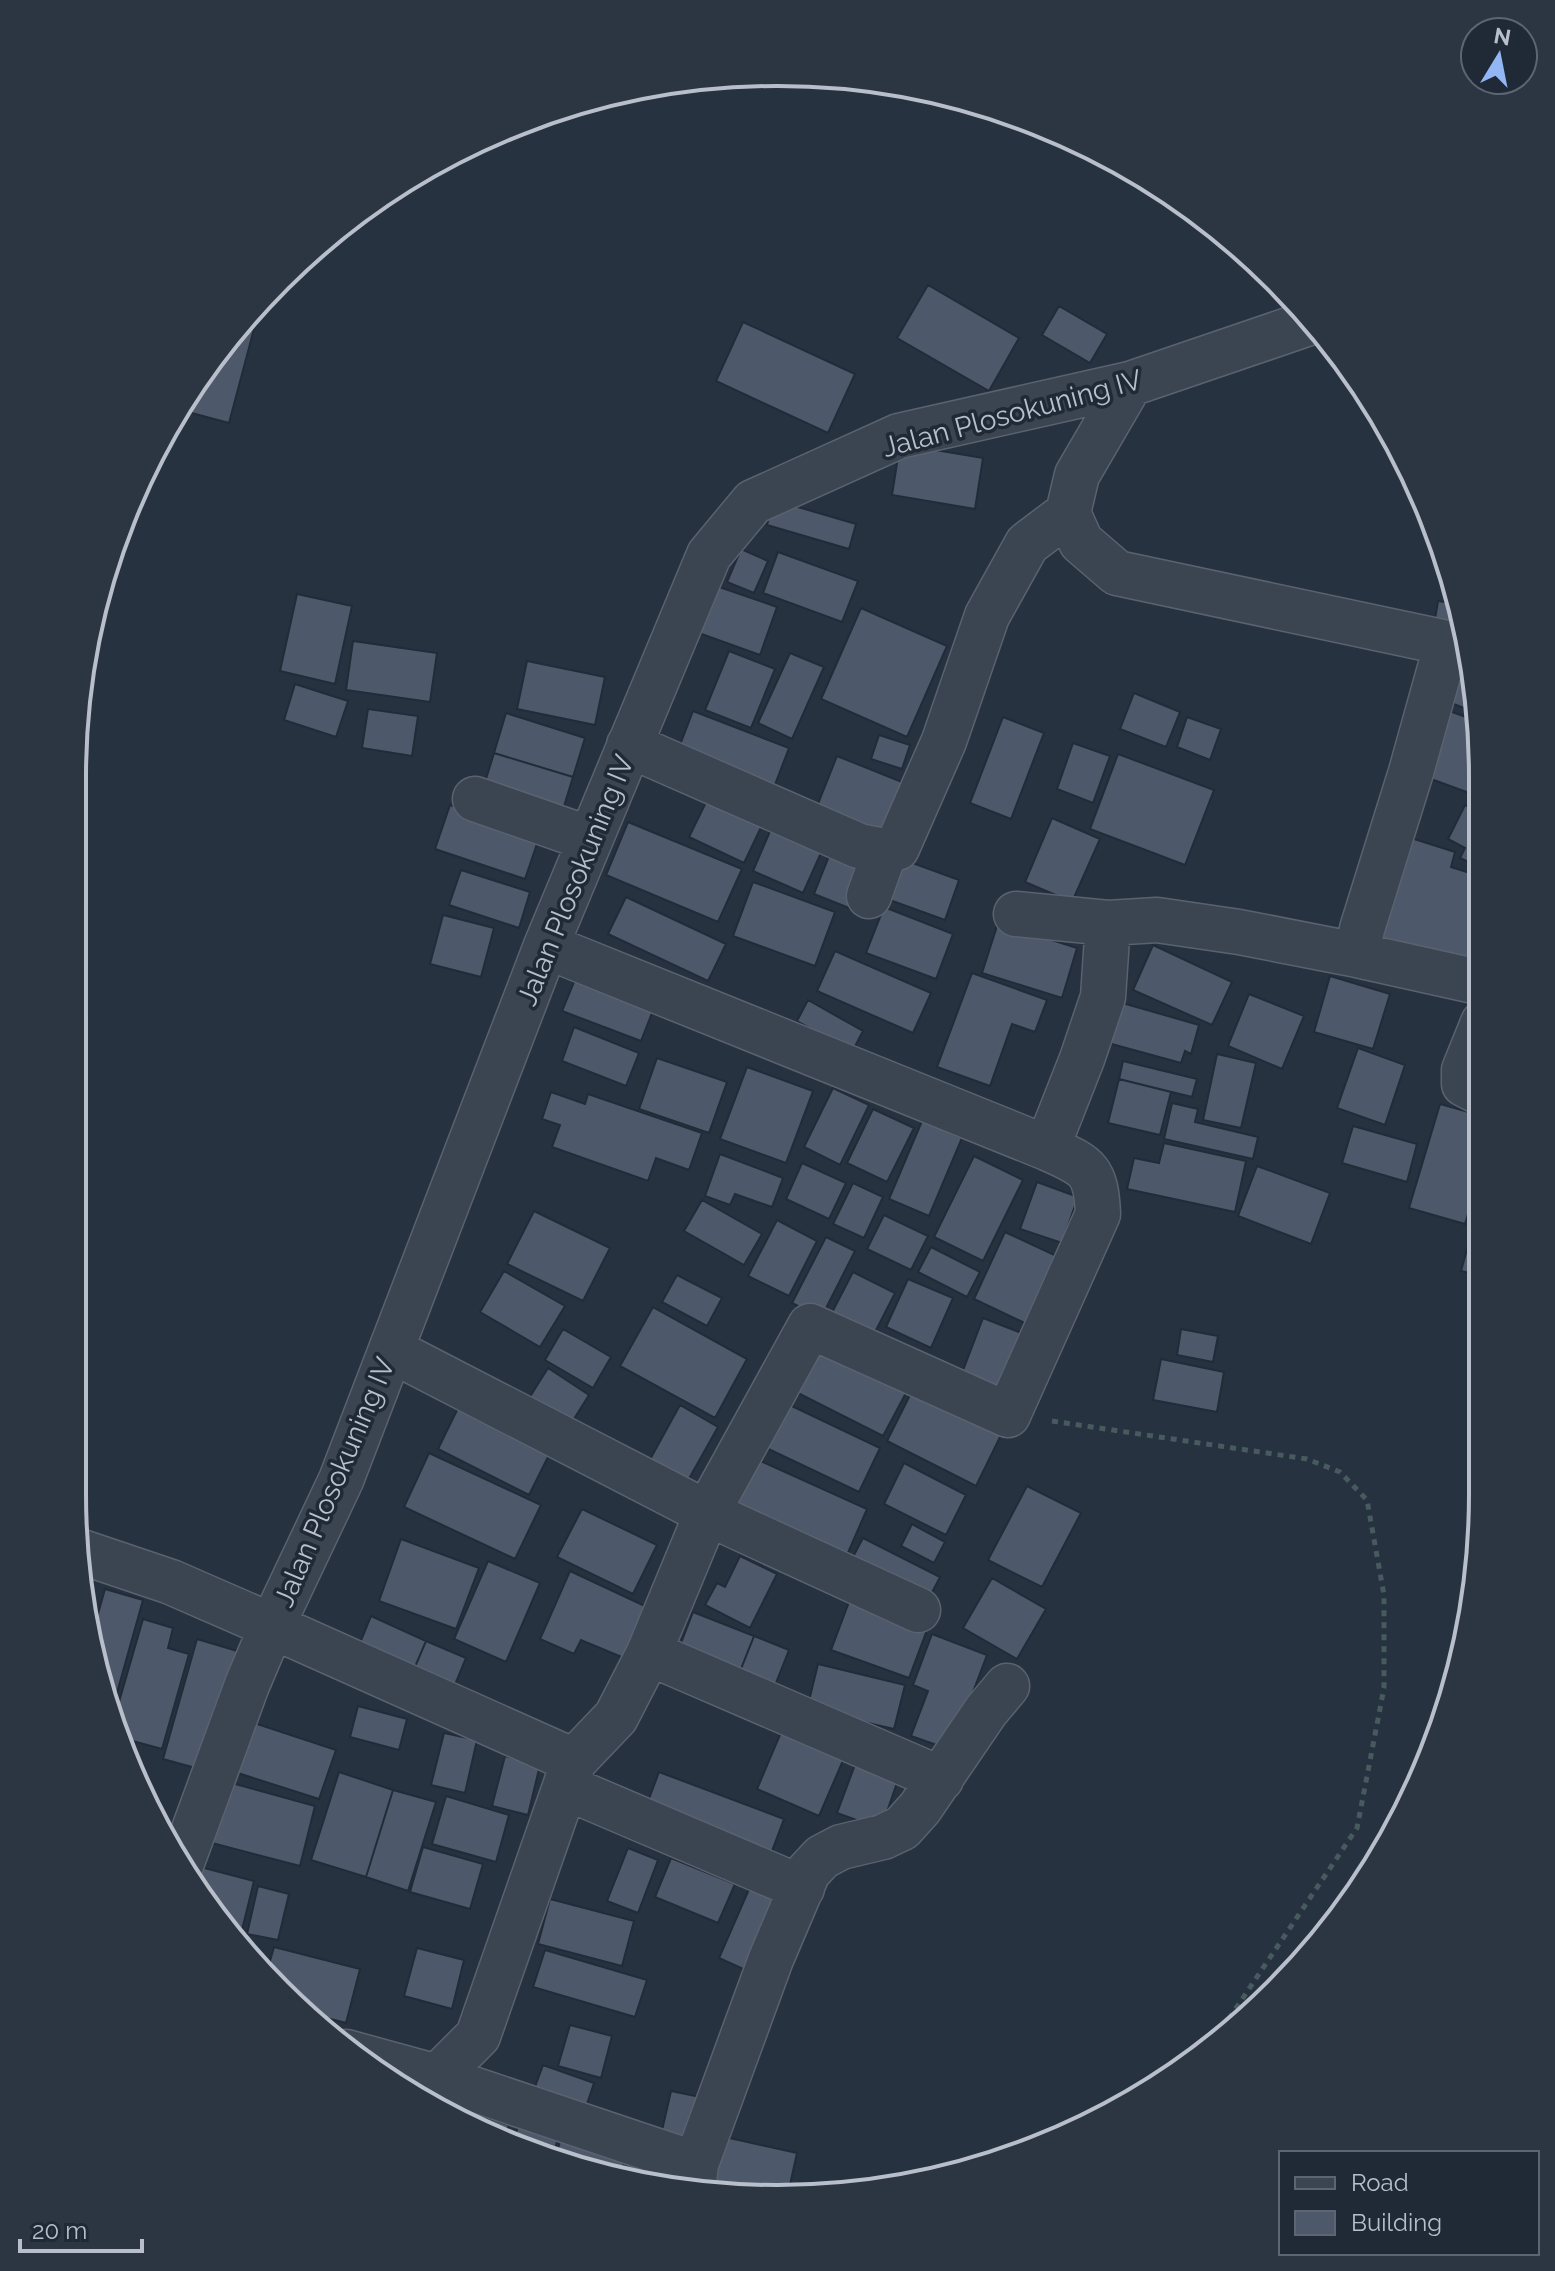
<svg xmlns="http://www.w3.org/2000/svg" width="1555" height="2271" font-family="Raleway,sans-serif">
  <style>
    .building { fill: #4d596a; stroke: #222b38; stroke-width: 2 }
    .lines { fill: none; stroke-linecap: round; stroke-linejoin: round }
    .minor-casing { stroke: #59626e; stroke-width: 47 }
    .path { stroke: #475b5f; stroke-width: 5; stroke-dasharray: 6 6; stroke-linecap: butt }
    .minor { stroke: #3b4451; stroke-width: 44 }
    .labels { text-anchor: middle; stroke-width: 7; stroke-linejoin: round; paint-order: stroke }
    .street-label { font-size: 28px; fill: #b8bfcb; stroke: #202936 }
    .rim { fill: none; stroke: #b8bfcb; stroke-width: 4 }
  </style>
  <rect width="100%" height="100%" fill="#273241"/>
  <path class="building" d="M928,285l91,53 -30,53 -92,-53z
    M1059,306l48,28 -17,29 -48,-28z
    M743,322l112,52 -27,59 -112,-52z
    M244,327l10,2 -25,94 -45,-12z
    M900,444l83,14 -8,51 -83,-14z
    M774,500l82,24 -7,25 -82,-24z
    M741,549l27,12 -14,32 -27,-11z
    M778,552l80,29 -16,41 -79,-29z
    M699,580l78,27 -17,48 -78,-28z
    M297,594l55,12 -17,78 -55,-13z
    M1438,601l21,3 5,18 -30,3z
    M861,608l86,38 -40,91 -86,-38z
    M353,641l84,12 -7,49 -84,-12z
    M729,651l46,18 -24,59 -46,-18z
    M790,653l34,14 -32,72 -34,-16z
    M1454,658l18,7 5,48 -39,-15z
    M527,661l78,16 -10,48 -78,-16z
    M295,684l53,17 -12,36 -52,-17z
    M1134,693l46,19 -14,35 -46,-18z
    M368,709l50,7 -6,40 -50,-8z
    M1444,709l33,12 6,77 -63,-23z
    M693,711l96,37 -18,47 -96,-37z
    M506,713l79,25 -12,39 -79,-24z
    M1003,717l41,16 -33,86 -41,-16z
    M1187,717l34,12 -11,31 -33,-13z
    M879,735l31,10 -8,24 -31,-10z
    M1073,743l37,13 -17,47 -36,-14z
    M494,753l79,24 -12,39 -79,-24z
    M1118,754l96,36 -29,75 -95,-36z
    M837,756l65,26 -24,62 -66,-25z
    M710,794l54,27 -20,42 -55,-26z
    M450,805l90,30 -15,44 -90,-30z
    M1465,805l18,9v55l-23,-11 5,-10 -17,-9z
    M1052,818l48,21 -28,63 -47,-20z
    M628,822l114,47 -24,53 -112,-47z
    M774,822l51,22 -22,49 -50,-22z
    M1411,838l44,14 -4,15 32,10v50l-12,39 -92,-28z
    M835,841l40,16 -21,53 -40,-16z
    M888,854l71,26 -14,40 -72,-26z
    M461,870l69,22 -11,36 -70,-23z
    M753,882l82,30 -20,54 -82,-30z
    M626,897l100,47 -18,37 -100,-47z
    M884,907l69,27 -17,45 -70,-26z
    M443,915l51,13 -13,49 -51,-13z
    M998,923l79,25 -15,50 -80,-25z
    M1153,945l79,37 -20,43 -79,-35z
    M835,951l96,42 -18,40 -96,-42z
    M972,973l75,27 -12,32 -23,-8 -22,62 -53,-19z
    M1330,976l60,18 -17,55 -59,-17z
    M576,977l78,31 -13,33 -79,-30z
    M1249,994l55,22 -22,53 -54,-23z
    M808,1000l55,31 -11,21 -55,-31z
    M1119,1002l80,23 -8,29 -6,-3 -4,12 -73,-20z
    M574,1027l65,26 -13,33 -64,-25z
    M1358,1048l47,17 -20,60 -48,-17z
    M1217,1054l39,9 -15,65 -38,-8z
    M657,1058l70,24 -18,51 -70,-24z
    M1123,1061l74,18 -5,18 -73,-18z
    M747,1067l66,24 -27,72 -66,-24z
    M1119,1079l52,13 -11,43 -52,-12z
    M833,1088l36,17 -29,60 -36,-18z
    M551,1092l34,12 3,-10 114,39 -13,37 -33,-12 -8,23 -96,-34 8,-22 -18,-6z
    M1172,1103l26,6 -3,13 63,15 -5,22 -89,-20z
    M1440,1104l43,12v49l-18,59 -56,-16z
    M873,1109l41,19 -27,54 -40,-19z
    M922,1121l40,17 -33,78 -40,-17z
    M1353,1126l64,18 -10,38 -65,-19z
    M1164,1143l82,18 -11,51 -108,-23 7,-31 25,5z
    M720,1154l63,24 -11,29 -37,-13 -5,11 -25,-9z
    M974,1156l49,24 -40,81 -49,-24z
    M802,1163l44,20 -17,36 -43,-20z
    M1257,1166l73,27 -19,51 -73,-28z
    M1037,1182l41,15 -16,46 -42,-14z
    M853,1183l30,14 -19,41 -31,-14z
    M1483,1191v85l-22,-5z
    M702,1200l60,34 -18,31 -60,-34z
    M534,1211l76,37 -27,53 -76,-37z
    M884,1215l44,21 -17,34 -44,-21z
    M777,1220l40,21 -28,55 -41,-20z
    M1005,1232l58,27 -32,67 -57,-27z
    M826,1237l29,14 -34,67 -29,-15z
    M931,1247l49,25 -13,25 -49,-25z
    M504,1271l61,35 -25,41 -60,-35z
    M853,1272l42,21 -26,51 -42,-22z
    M677,1275l45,23 -15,28 -45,-24z
    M908,1279l45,19 -22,50 -45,-21z
    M653,1307l94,52 -32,59 -95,-52z
    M983,1318l46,18 -21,55 -46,-18z
    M563,1329l48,28 -18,31 -48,-28z
    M1181,1329l37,7 -5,26 -36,-7z
    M808,1340l99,51 -24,45 -99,-50z
    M1161,1359l63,13 -7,40 -64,-12z
    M548,1368l41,27 -22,35 -41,-27z
    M914,1387l89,44 -27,55 -89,-45z
    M775,1398l105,50 -21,44 -105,-50z
    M680,1405l38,22 -32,57 -38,-21z
    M459,1406l92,45 -22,44 -91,-46z
    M429,1453l112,52 -26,54 -111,-52z
    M745,1454l122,55 -20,46 -123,-56z
    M904,1463l62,32 -20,40 -62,-31z
    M1027,1486l54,27 -39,74 -54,-27z
    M582,1509l75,36 -24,49 -76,-37z
    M912,1524l33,18 -11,21 -33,-17z
    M863,1538l77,39 -17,33 -77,-40z
    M401,1539l78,29 -23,61 -77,-28z
    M740,1556l37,18 -27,54 -45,-23 12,-22 8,4z
    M488,1561l52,22 -34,79 -52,-23z
    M570,1571l77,36 -23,51 -43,-18 -7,14 -34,-15z
    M992,1578l54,31 -29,50 -54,-31z
    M105,1589l38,11 -30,107 -6,-1 -13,-78z
    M849,1602l78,28 -18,48 -78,-28z
    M693,1612l61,24 -17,43 -61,-23z
    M371,1616l55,25 -14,33 -55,-24z
    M143,1619l30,9 -5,20 21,6 -27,95 -44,-12 -6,-11z
    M932,1634l55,21 -36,95 -40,-14 17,-45 -15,-6z
    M754,1636l35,14 -17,43 -35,-14z
    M197,1639l47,14 -34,119 -47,-13z
    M426,1641l40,17 -14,34 -40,-18z
    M818,1664l87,21 -11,44 -87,-20z
    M358,1706l49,13 -8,31 -49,-13z
    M239,1718l97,32 -17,49 -97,-31z
    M785,1723l63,26 -29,67 -62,-27z
    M444,1733l33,7 -12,53 -34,-8z
    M505,1756l35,9 -12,50 -36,-9z
    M856,1762l43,15 -18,52 -44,-16z
    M339,1772l54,18 -27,87 -55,-17z
    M659,1772l125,47 -15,40 -125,-47z
    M228,1782l87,24 -15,60 -88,-23z
    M393,1790l43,12 -28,89 -42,-14z
    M446,1796l63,19 -13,47 -64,-18z
    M423,1847l60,17 -13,45 -60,-17z
    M628,1848l30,12 -20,53 -31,-12z
    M671,1858l64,26 -17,39 -63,-26z
    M189,1864l65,17 -14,57 -49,-52 -5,-10z
    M258,1886l31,8 -11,46 -31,-6z
    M750,1887l32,14 -30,72 -33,-15z
    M550,1899l84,22 -12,45 -84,-22z
    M274,1947l86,22 -14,54 -35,-9 -43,-46z
    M417,1948l47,12 -12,49 -48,-13z
    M545,1950l102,30 -12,37 -102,-30z
    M570,2025l42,11 -11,42 -43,-12z
    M543,2065l51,18 -10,30 -52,-18z
    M671,2091l34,7 -12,59 -35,-9z
    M432,2100l77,25 -6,18 -71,-42z
    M520,2120l40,11 -7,25 -41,-10z
    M716,2135l81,18 -9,41 -57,3 -27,-6z
    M560,2141l65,19 -4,12 -65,-15z
    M799,2182l40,8 -42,3z"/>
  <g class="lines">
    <g class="minor-casing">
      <path id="minor" d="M1130,384l-53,91 -9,38 13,29 36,31 330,70 23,1
        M1447,643l-36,129 -49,157 -5,26 117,26 9,5
        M629,745l230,101 26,5 12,-3 47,-107 43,-125 40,-72 41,-31
        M475,799l115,40
        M869,896l16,-45
        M1016,914l92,9 49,-3 82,12 118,23
        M546,946l501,202c40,18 49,20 51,66l-90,201 -198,-89 -103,187 211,97
        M1483,1023l-19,47v14l19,10
        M1047,1148l35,-89 21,-62 5,-74
        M391,1350l316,163 -58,140 -33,64 -42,44
        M82,1552l89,30 101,44 69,-146 205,-534 163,-391 44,-53 146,-66 231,-52 182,-62
        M649,1653l292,126
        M565,1787l237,101
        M181,1865l66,-180 25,-59 302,135 -96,275 -41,41 -7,23
        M346,2052l91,25 259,87 -3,25
        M696,2164l75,-205 37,-87 14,-15 19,-10 42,-10 19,-9 18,-20 66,-97 21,-25"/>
    </g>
    <path class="path" d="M1052,1421l255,38 33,13 27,28 17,95v93l-27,140 -141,210"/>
    <use href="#minor" class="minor"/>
  </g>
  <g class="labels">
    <g class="street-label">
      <text transform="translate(1012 413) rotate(-15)" y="10">Jalan Plosokuning IV</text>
      <text transform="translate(575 880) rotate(-68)" y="10">Jalan Plosokuning IV</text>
      <text transform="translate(334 1482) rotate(-67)" y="10">Jalan Plosokuning IV</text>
    </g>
  </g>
  <path d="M0 0H1555V2271H0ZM777 86H778A691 691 0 0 1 1469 777V1494A691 691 0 0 1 778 2185H777A691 691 0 0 1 86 1494V777A691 691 0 0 1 777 86Z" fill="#2c3542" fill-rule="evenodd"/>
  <path class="rim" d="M777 86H778A691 691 0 0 1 1469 777V1494A691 691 0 0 1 778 2185H777A691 691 0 0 1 86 1494V777A691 691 0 0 1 777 86Z"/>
  <rect x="1279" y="2151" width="260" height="104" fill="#202936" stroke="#5d6572" stroke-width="2"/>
  <rect x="1295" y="2177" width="40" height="12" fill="#3b4451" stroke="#5d6572" stroke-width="2"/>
  <text x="1351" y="2191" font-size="24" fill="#b8bfcb">Road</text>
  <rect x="1295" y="2211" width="40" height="24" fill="#4d596a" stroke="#5d6572" stroke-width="2"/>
  <text x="1351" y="2231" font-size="24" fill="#b8bfcb">Building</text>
  <g transform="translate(1499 56) rotate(10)"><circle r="38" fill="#202936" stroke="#5d6572" stroke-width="2"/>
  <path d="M0-6L14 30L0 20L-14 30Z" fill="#93b7f5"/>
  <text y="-12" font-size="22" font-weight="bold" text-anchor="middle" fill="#b8bfcb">N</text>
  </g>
  <path d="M20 2239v12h122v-12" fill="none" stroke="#b8bfcb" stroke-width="4"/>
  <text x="32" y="2239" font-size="24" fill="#b8bfcb" stroke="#202936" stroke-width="6" paint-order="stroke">20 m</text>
</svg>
